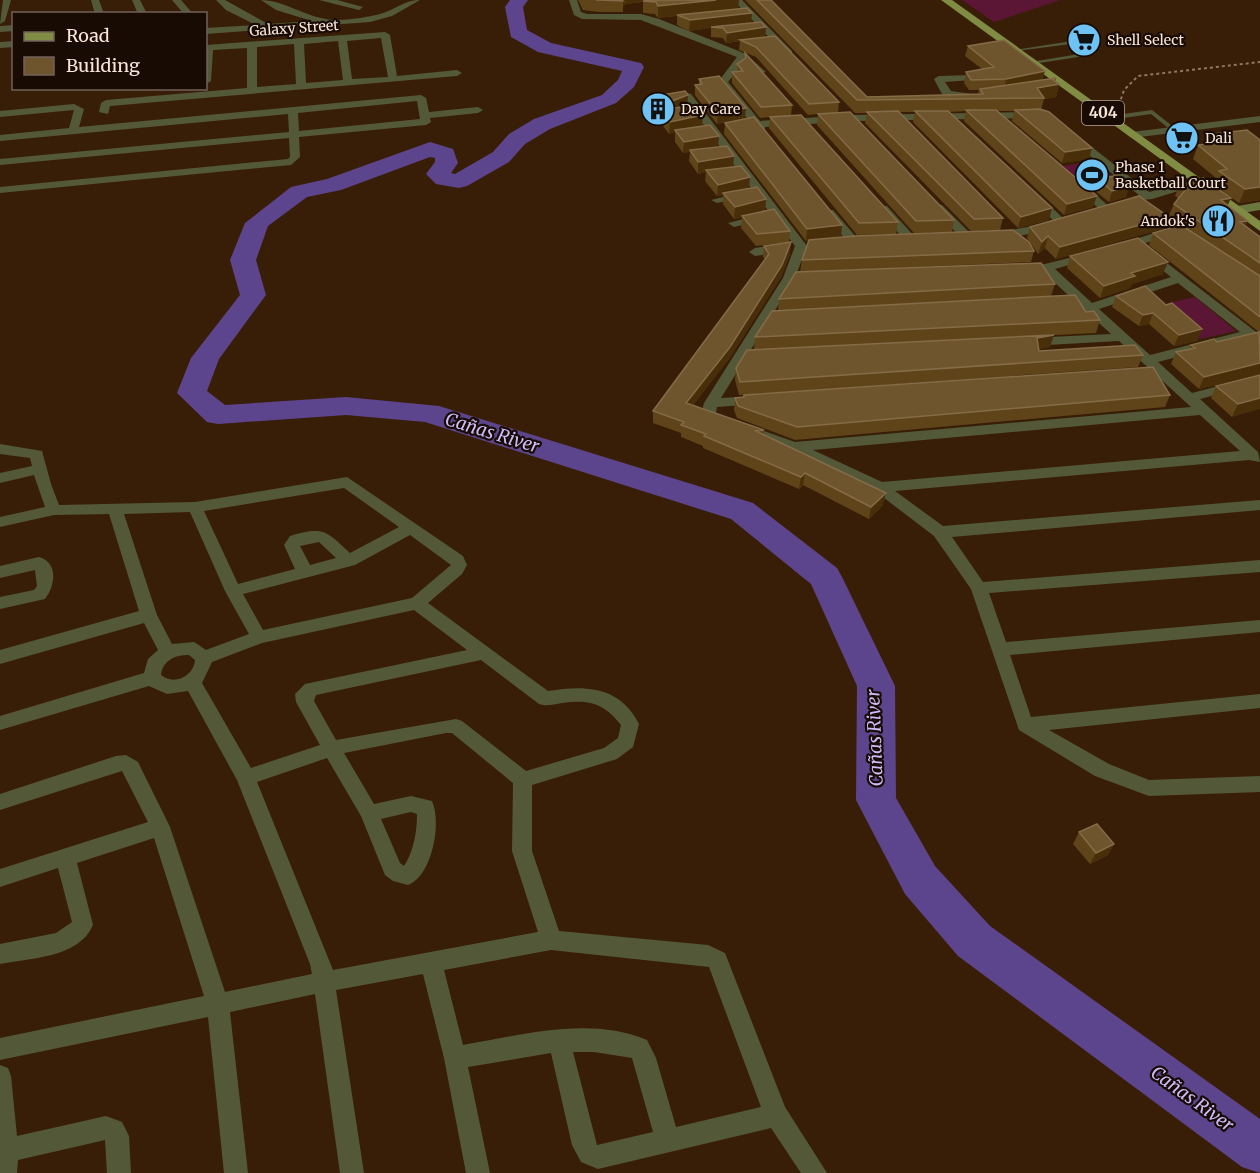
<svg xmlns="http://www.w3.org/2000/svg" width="1260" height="1173" font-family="Merriweather,serif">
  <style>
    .green { fill: #5b1535 }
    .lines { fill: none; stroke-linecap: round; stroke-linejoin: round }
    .river { fill: #5d458d; fill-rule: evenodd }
    .path { stroke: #8e7765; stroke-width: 2; stroke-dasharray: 3 3; stroke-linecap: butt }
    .lane { fill: #535938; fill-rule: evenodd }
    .street { fill: #535938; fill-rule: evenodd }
    .secondary { fill: #6c763f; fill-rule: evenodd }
    .primary { fill: #808c43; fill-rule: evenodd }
    .wall { fill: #5e4418 }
    .shaded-wall { fill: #482e09 }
    .building { fill: #6e552d; stroke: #846c48; stroke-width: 1.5 }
    .labels { text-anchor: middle; stroke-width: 4.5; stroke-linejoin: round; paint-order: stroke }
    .far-street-label { font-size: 14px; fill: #f8e5d8; stroke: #180b04 }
    .far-poi-label { font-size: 14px; fill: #f8e5d8; stroke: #180b04; text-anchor: start }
    .shield { fill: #180b04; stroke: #b5a498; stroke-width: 1.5 }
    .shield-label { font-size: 15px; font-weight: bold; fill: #f8e5d8 }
    .water-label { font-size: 18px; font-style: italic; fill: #cdbcfa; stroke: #180b04 }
  </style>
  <rect width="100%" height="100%" fill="#391e07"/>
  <path class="green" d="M962,0h98l-66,22z
    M1094,161l27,23 -31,5 -27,-23z
    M1195,297l41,34 -36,8 -40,-34z"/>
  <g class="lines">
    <path class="river" d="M510,0h18l-5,7 4,23 24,13 90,20 3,4 -10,20 -18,16 -66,26 -25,15 -16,18 -42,24 -8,2 -23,-4 -10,-10 9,-12v-4l-5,-1 -89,33 -34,7 -39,29 -12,34 10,35 -47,64 -12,32 18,14 121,-8 93,9 314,97 84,65 5,9 53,109 1,112 39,68 55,60 270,193v54l-18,-6 -284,-211 -53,-62 -49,-94 1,-114 -46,-102 -80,-65 -306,-97 -79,-7 -128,9 -11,-2 -30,-29 14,-35 49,-63 -10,-35 15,-37 46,-36 36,-8 103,-37 23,7 5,14 -7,10 4,1 38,-22 16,-18 25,-15 68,-24 16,-15 4,-9 -84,-19 -27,-15 -6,-30z"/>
    <path class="path" d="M1119,105l5,-15 14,-14 122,-14"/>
    <path class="lane" d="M1072,41l19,12v2l-58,9h-2v-2l54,-9 -14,-9 -55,7 -2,-1z
      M1152,110l24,19v2h-4l-21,-17 -42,6 -3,-2 3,-2z"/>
    <path class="street" d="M3,0h8l-6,21 -5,3z
      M91,0h8l5,14h-9z
      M132,0h8l7,14h-9z
      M172,0h9l12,14h-9z
      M216,0h9l43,24 44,-3 -36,-11 -15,-10c21,0 44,16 65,19 14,3 47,-2 60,-7 13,-5 20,-12 34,-12l-28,16 -22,6 -164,12v-6l50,-3 -30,-15z
      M319,0h18l26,7 -4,3z
      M569,0h8l4,12 6,2h54l18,5 87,35 20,18 -8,2 -14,-12 -16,20 32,39 93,-6 181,-3 5,3 -5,3 -181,3 -88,6v4l-4,1 -6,-4h-23v-4l18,-2 -32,-40 19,-25 -96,-37 -59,-1 -8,-4z
      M733,0h9l50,51v4h-6z
      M14,25v6l-14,1v-6z
      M385,32l5,3 7,41 60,-6 5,3 -5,3 -347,30 -2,8 -9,-2 2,-9 5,-3 141,-12v-40l-34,2 -2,31 -5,3v-39zM381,38l7,39 -36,2 -5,-38zM338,41l5,39 -37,3 -2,-39zM294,44l2,40 -39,3v-40z
      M14,41v6l-14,1v-6z
      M975,75v4l-3,1 -27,2 6,9 21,3v4l-4,1 -25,-3 -9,-17 5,-3z
      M687,93l4,1 116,152 -12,32 -74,120 37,-2 7,4 -7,4 -41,3 -1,6 14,8 -7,5 -22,-11 3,-12 79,-125 12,-32 -112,-148v-4z
      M421,95l5,3 3,14 49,-5 5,3 -5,3 -48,5 1,4 -5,3 -127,12 1,20 -9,8 -291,28v-6l288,-28 2,-2 -1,-19 -289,27v-6l289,-27 -1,-18 -288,27v-6l69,-7 5,-18 -74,7v-6l74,-7 10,5 -5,18zM417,101l3,18 -121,12 -1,-18z
      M1260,116v6l-128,16 -5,-3 5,-3z
      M1070,136h8l71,56 50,-12 6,3 -53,16 -19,2v-4l6,-2 -69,-55z
      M1074,183h8l29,25v4h-8l-29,-25z
      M743,192l6,3 -2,2 -30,6 -6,-3z
      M1032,196h8l27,26v4h-8l-27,-26z
      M934,205h8l29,29v6h-8l-29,-31z
      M879,206h8l27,30v6h-8l-27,-32z
      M825,210h8l24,28v6h-8l-24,-30z
      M763,214l4,1v4l-33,8 -6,-4z
      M1050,223l4,2v4l-55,11 -6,-4 6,-4z
      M1173,227l6,4 -2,3 -57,16 -6,-4z
      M784,244l4,1v6l-33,5 -6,-4 6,-4z
      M1150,250l110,85v10l-12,-7 -90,24 34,31 68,-18v8l-60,16 58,53 2,10 -11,-2 -354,31 48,35 317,-26v10l-308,27 31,45 277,-22v12l-271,21 17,49 254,-22v12l-250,23 21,62 229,-23v14l-211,22 60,34 40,16 111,-4v16l-111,4 -54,-20 -76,-46 -48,-141 -37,-53 -59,-45 -86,-41 -41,-15 -2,-3 7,-5 42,15 396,-35 -72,-66 -90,5 -7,-4 7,-4 82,-4 -68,-62 -23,-1v-6l25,-1 48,-12v6l-38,11 37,34 79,-26 -25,-20v-6zM1178,283l62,49 -90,23 -51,-46zM1200,415l40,36 -358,31 -69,-32z
      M0,444l42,7 9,33 8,21 136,-3 152,-25 116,79 4,9 -5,9 -34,29 120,88c37,-6 72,-5 91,33l-6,23 -16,12 -85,26v66l27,80 149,14 17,8 60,154 42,66h-26l-30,-45 -173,41 -17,-7 -9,-17 -21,-92 -83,14 22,106h-24l-22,-115 -21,-84 -87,16 28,183h-24l-25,-179 -85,18 18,161h-24l-16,-156 -208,43v-22l204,-42 -50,-158 -77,25 16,62c-14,33 -63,33 -93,39v-20l56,-11 16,-11 -14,-54 -58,19v-18l148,-47 -26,-51 -122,39v-16l116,-38 10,-1 12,7 32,65 55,165 87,-18 -2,-10 -73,-184 -49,-89 -21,3 -18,-8 -149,44v-14l144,-43 4,-14 10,-9 -14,-27 -144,41v-14l139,-39 -30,-97 -55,1 -54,12v-10l45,-10 -11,-32 -34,8v-10l32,-7 -2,-8 -30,-4zM344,488l55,39 -49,26c-24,-22 -26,-27 -60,-17l-6,9 11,24 -57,15 -34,-73zM190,512l35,79 24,43 -43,16 -12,-8 -22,2 -15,-29 -33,-101zM410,535l41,30 -39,33 -149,32 -20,-36 112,-29zM319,542l17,16 -26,7 -10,-19zM414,610l53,40 -162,34 -10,10 1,8 24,43 -69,23 -49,-85 10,-21 50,-19zM189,655l6,5c-1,16 -21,26 -34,15 2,-15 14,-20 28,-20zM481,660l58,44c8,3 15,0 23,-1 27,-4 42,0 59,22l-3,13 -14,10 -78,23 -64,-50 -6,-2 -120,21 -22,-39 2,-6zM446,733h6l61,50 -1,68 26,81 -205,38 -76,-188 70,-24 34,58 24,59 8,6 15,4c24,-9 34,-62 24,-84l-21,-5 -37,8 -30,-51zM411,812l6,2c0,17 -3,37 -13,52l-4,-3 -19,-44zM551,950l158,17 52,140 -85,20 -20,-69 -9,-18c-58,-24 -125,-5 -184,5l-19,-75zM573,1052h21l38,6 21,74 -56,13z
      M39,557c20,6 16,29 6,42l-45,10v-12l34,-7 3,-4 -2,-16 -35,8v-12z
      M0,1065l8,3 3,8 6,60 89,-20 16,6 7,14 2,37h-24l-2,-33 -87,20 -1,13h-17z"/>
    <path class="secondary" d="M1260,202v8l-24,4 -6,-4 2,-3z"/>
    <path class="primary" d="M941,0h11l308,221v10z"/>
  </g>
  <path class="wall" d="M578,0h161l-1,9 14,4 -1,10 15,4 -1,10 74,65 -1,11 116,107 -2,12 -38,1 -97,-108 1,-11 -10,1 -52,-58 -17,-7 1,-9 -14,2 -3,-5 -12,-1v-9l-22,3 -12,-6v-9l-19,2 -3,-4 -12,-1v-11l-17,2 -3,2v6h-24l-16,-2z
    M745,0h26l96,97 111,-3 1,-4h-10l-5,-7 2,-11 16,-3 -17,-13 3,-10 75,34 12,1 4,3 -3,13 -12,2 -3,11 51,38 -3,11 -27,4 -50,-42 2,-10h-18l97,96 -29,8 -100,-94 2,-10 -17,1 100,108 -31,8 -105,-106 2,-10h-16l104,106 -3,12 -29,1 -106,-108 2,-10h-12z
    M737,64l55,41 -1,11 107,106 -2,12 -39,1 -88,-107 1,-11 -10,1 -28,-35v-11h5z
    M699,79l46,40 97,106 -1,11 -35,5 -82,-107 1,-11 7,-2 -15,3 -22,-29v-10l4,-1z
    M688,95l-1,11 15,20 47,62 17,11 -1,12 25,20 -1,11 -33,4 -15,-18 1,-11 -8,2 -11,-15v-9l-6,1 -12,-15 1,-9 -8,2 -9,-13 1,-9 -7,1 -8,-11v-10l-6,2 -19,-26v-11z
    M1213,134l47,6v60l-21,3 -25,-18 2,-7 -23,-19 5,-14 12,-2z
    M1098,179l28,18 -17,5 -15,-12z
    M1180,185l48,20 18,21 14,11v137l-61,15 -28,-25 5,-12 13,-3 2,-4 26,-3 42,-10 -110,-87 4,-12 56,10 -40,-28 5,-11 4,-6 -3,-2z
    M1169,217l-4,11 -109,31 -11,-11 -7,6 -11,-16 3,-11z
    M764,246l26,8 -9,23 -52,82 -36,46 71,25v5l119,70 -14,14 -66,-34 -4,4 -96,-41v-2l-22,-9v-4l-28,-10v-12l112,-151 -2,-3z
    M1034,251l-3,11 -231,10 2,-12z
    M1070,256l93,18 -31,10 -2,4 -30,10 -33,-30z
    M1055,284l-4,12 -273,15 1,-12z
    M1116,296l50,9 36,24 -5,12 -23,5 -25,-22 -10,2 -27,-19z
    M1086,312l14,8 -4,13 -342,17 1,-13z
    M1050,347l-11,2v2l104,4 -5,12 -399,28 -4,-15 1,-12z
    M1260,375l-28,42 -21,-19 5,-12z
    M744,395h426l-5,12 -370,33 -58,-22 -3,-8 1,-12 8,-1z
    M1079,832l35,12 -6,11 -18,9 -17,-20z"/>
  <path class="shaded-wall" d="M620,0h49l-26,1v1l-17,2 -3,2v-5z
    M716,0h23l-1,9 -80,9v-12z
    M752,13l-1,10 -40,4v1l-22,3 1,-11z
    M766,27l-1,10 -25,3v1l-14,2 1,-10z
    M1045,71l-3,11 -38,8 2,-11z
    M1056,78l-2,7 5,-1 -3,13 -12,2 -7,-11z
    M688,95l-1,12 -20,8v-12z
    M746,108l-1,11 -28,5 1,-11z
    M703,115l-1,12 -27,3v2l-6,2 1,-12z
    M719,136l-1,11 -28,3v2l-7,1 1,-11z
    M1092,148l-3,11 -27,4 3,-11z
    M734,156l-1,11 -27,3v2l-8,2v-12z
    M750,177l-1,12 -26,4v2l-6,1 1,-11z
    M1130,186l-4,11 -17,5 3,-11z
    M1260,187v13l-21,3 6,-14z
    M1097,196l-4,11 -29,8 3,-11z
    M1231,198l-5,11 -5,-9z
    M766,199l-1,12 -31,8 1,-12z
    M1052,208l-3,12 -31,8 3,-11z
    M1169,217l-4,11 -109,31 4,-12z
    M1248,221l-5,11 -3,-10z
    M842,225l-1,11 -35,5 1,-12z
    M1048,236l-3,12 -7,6 4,-12z
    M791,242l-1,12 -9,23 -52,82 -43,56v-12z
    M1168,262l-5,12 -31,10 -2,4 -30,10 4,-12 27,-13z
    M1153,313l-4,11 -10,2 4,-11z
    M1202,329l-5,12 -23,5 5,-11z
    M1054,335l-4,12 -16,3 3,-12z
    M1260,363v11l-61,15 5,-12z
    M1260,398v11l-28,8 6,-13z
    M805,473l-2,12 -4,4 2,-12z
    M886,493l-3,12 -14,14 2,-12z
    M1114,844l-6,11 -18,9 6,-11z"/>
  <path class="building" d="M596,0h26l1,1 -24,-1z
    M654,0h62l-58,6 -2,-4 -13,-1z
    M757,0h14l96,97 116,-3 -3,-5 76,-11 -3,2 6,4 -22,4 7,10 -187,2z
    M747,8l5,5 -62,7 -13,-5z
    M761,22l5,5 -39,6 -4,-5 -12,-1z
    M775,36l64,66 -30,2 -53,-57 -16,-7z
    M1004,40l41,31 -39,8 -35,1 -5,-8 28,-5 -26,-21z
    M745,53l47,52 -31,2 -29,-35 11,-1 -6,-7 9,-6z
    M719,76l27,32 -28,5 -23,-28 7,-1 -3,-5z
    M685,91l3,4 -21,8 8,5 20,-3 8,10 -33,7 -20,-25z
    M1040,109l9,3 43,36 -27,4 -50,-42z
    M966,110h30l101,86 -30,8z
    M898,111l105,107 -29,1 -107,-107z
    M915,111h33l104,97 -31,9z
    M850,112l104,108 -38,1 -98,-107z
    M801,115l97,107 -39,1 -89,-106z
    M754,117l88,108 -35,4 -82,-106z
    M710,125l9,11 -35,6 -9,-12z
    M1247,130l13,10v47l-15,2 -26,-18 8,-2 -29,-24 26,-3 -11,-8z
    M727,146l7,10 -36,6 -8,-12z
    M741,166l9,11 -32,8 -12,-15z
    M1119,175l11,11 -18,5 -14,-12z
    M1203,178l28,20 -10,2 27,21 -8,1 20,15v26l-86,-59 12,-15 -6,-4z
    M757,187l9,12 -31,8 -12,-14z
    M1139,196l30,21 -109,30 -12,-11 -6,6 -12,-15z
    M774,209l16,22 -33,3 -15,-18z
    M1181,225l79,51v41l-107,-84z
    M1013,230l16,12 5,9 -232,9 7,-20 46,-4z
    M1138,238l30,24 -37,11 4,3 -31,10 -34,-30z
    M791,242l-9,23 -52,82 -44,56 78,27 -8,1 130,62 -15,14 -66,-34 -4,4 -97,-41 2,-2 -25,-9 3,-3 -31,-11 116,-157 -5,-8z
    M1041,263l14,21 -276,15 17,-27z
    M1145,286l21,19 6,-2 30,26 -23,6 -26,-22 -10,2 -27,-19z
    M1075,295l11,17 8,-1 6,9 -345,17 17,-26z
    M1259,332l1,31 -56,14 -28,-25 19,-4 -4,-3 23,-6 3,3z
    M1054,335l-17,3 2,13 96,-6 8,10 -403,27 -4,-14 11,-18z
    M1153,367l17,28 -373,32 -59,-21 -3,-8 9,-1v-2z
    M1260,375v23l-22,6 -22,-18z
    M1097,824l17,20 -18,9 -17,-21z"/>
  <defs>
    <g id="supermarket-disc" transform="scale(1.725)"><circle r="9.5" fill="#6fc2f4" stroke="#180b04"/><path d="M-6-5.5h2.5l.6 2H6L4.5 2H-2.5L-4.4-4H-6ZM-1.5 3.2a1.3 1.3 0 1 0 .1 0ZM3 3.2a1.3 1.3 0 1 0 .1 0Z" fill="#111"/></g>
    <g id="building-disc" transform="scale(1.725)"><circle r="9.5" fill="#6fc2f4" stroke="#180b04"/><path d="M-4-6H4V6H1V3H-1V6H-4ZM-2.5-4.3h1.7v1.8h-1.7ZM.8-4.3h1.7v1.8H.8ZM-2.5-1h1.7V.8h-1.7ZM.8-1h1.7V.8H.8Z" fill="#111"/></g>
    <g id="stadium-disc" transform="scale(1.725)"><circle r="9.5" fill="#6fc2f4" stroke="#180b04"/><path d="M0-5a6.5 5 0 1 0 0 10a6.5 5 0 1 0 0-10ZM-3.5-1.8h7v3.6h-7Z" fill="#111"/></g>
    <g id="restaurant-disc" transform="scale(1.725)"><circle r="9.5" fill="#6fc2f4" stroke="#180b04"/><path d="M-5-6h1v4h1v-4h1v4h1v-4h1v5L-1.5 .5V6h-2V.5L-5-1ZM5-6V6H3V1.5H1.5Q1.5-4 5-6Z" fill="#111"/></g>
  </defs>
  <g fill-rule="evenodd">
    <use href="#supermarket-disc" x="1084" y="40"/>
    <use href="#building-disc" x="658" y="109"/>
    <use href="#supermarket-disc" x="1182" y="138"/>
    <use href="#stadium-disc" x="1092" y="175"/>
    <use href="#restaurant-disc" x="1218" y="221"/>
  </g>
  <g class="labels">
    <g class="far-street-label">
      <text transform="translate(294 28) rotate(-4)" y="5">Galaxy Street</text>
    </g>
    <g class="far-poi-label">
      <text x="1107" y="45">Shell Select</text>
      <text x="681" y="114">Day Care</text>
      <text x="1205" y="143">Dali</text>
      <text x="1115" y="172">Phase 1<tspan x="1115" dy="16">Basketball Court</tspan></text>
      <text x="1195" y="226" text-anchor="end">Andok's</text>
    </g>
    <rect class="shield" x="1082" y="101" width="42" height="24" rx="4.5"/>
    <g class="shield-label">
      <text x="1103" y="118">404</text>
    </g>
    <g class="water-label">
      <text transform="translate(492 433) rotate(17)" y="6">Cañas River</text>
      <text transform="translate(875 738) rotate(-92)" y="6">Cañas River</text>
      <text transform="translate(1192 1099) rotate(36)" y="6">Cañas River</text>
    </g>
  </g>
  <rect x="12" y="12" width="195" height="78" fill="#180b04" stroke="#726259" stroke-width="1.5"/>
  <rect x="24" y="32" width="30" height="9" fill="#808c43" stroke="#726259" stroke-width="1.5"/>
  <text x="66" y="42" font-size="18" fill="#f8e5d8">Road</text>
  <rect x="24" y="57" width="30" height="18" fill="#6e552d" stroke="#726259" stroke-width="1.5"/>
  <text x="66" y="72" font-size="18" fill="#f8e5d8">Building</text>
</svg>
